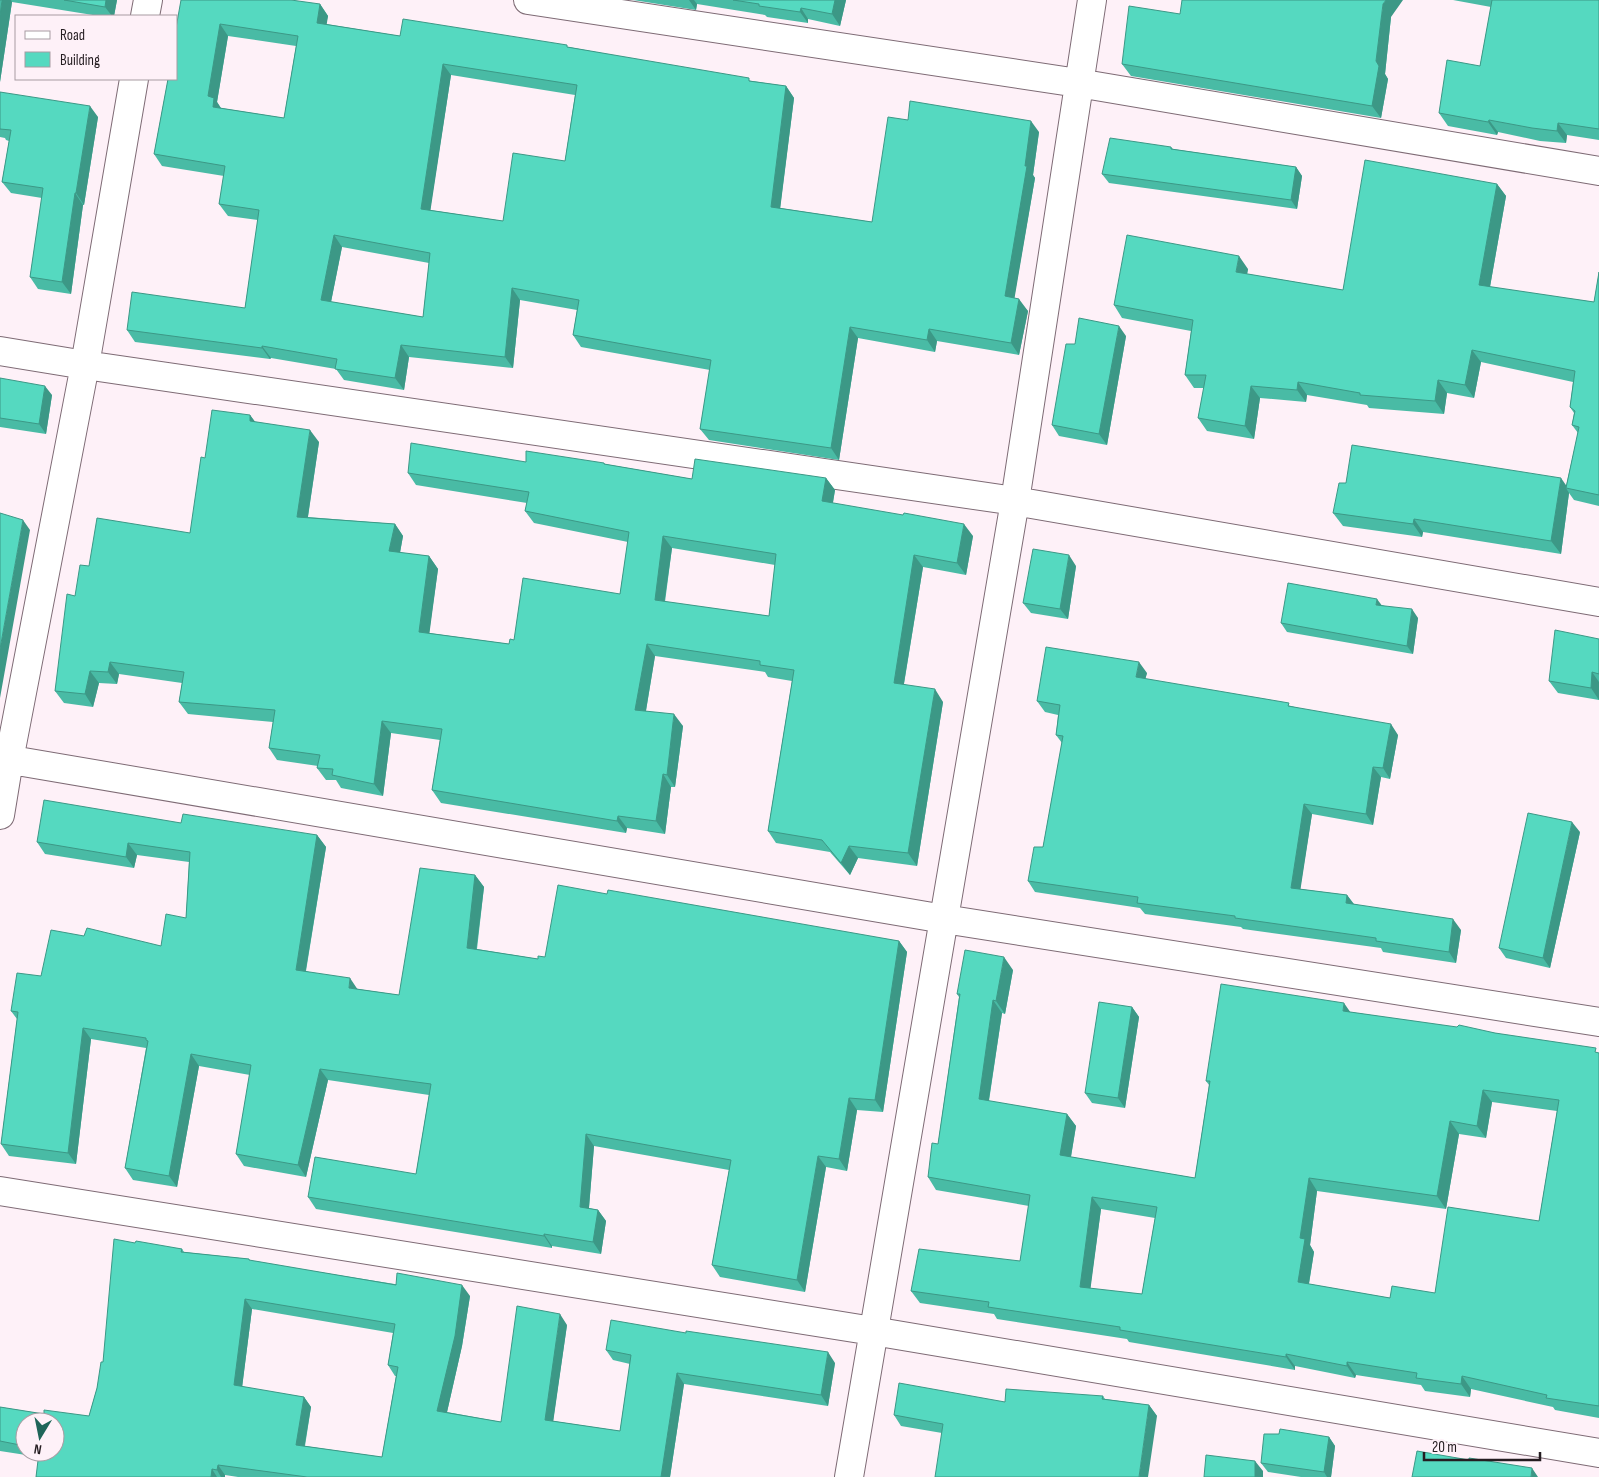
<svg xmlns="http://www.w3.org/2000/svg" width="1599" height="1477" font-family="'Sofia Sans Condensed',sans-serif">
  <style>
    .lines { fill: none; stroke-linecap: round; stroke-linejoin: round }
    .street-casing { stroke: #7e6b75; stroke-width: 30 }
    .street { stroke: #fff; stroke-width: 28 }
    .wall { fill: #49bba5; fill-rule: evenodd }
    .shaded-wall { fill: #3c9886 }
    .building { fill: #55d9c0; stroke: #3c9886; fill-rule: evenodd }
  </style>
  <rect width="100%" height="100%" fill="#fef1f8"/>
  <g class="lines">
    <g class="street-casing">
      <path id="street" d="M528,0l550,83 521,88
        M145,16l3,-16
        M0,351l85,14 930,136 584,101
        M0,758l944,161 655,103
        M0,815l9,-55 76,-395 49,-286
        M0,1191l873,140 726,122
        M849,1477l166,-976 77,-501"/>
    </g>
    <use href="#street" class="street"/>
  </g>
  <path class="wall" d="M0,0h117l-3,16h-15l-87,-14 -12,80z
    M633,0h213l-6,26 -32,-7v4l-41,-6 -2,-2 -68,-11 -1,6z
    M1453,0h146v140l-32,-5 -1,8 -26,-2 -42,-9 -1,3 -49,-9 -9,-13 41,-47 11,-59z
    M320,4l8,12 -2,8 74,12 169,11 183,34 34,5 8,12 -14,110 92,14 36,-102 131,12 -6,43 2,3 -21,120 14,13 -9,44 -82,-14 -2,11 -77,-14 -19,122 -130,-20 -9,-11 10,-59 -129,-23 -8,-12 4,-25 -57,-10 -7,68 -104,-11 -5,33 -60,-10 -8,-11 -65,-11 -1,1 -135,-17 -8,-12 118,-22 13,-88 -30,-4 -9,-12 5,-28 -62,-10 -8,-12 14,-75 8,-51zM228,36l68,10 -12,72 -63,-10 -4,-6zM451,75l124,20 -10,66 -62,60 -73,-11zM342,247l87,16 -6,54 -92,-15z
    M1180,14l211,3 -6,57 3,5 -7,39 -250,-42 -9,-12z
    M0,92l98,25 -14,88h-1l-12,89 -33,-5 -8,-12 12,-79 -31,-5 -9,-11 7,-41 -3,-1 -1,-2 -5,-1z
    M1171,147l2,2 123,18 6,9 -5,33 -188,-26 -7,-9z
    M1497,184l9,12 -16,91 104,15 5,-30v234l-25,-6 -5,-7 -8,61 -138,-22 -1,5 -79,-11 -10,-13 233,-27 12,-53 -6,-8 2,-12 -4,-6 3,-25 -92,-20 -7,36 -27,-5 -3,21 -75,-6 -2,-3 -60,-10 -1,7 -46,-4 -6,41 -47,-8 -9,-13 6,-30h-10l-9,-13 6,-44 -69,-13 -8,-13 134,-36 -1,5 96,16z
    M1126,336l-19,109 -48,-9 -7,-11 23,-81z
    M0,378l52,17 -6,39 -46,-7z
    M250,415l5,7 64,20 -11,75 87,7 8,12 -3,17 29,3 9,13 -9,64 80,11 5,-4 106,-46 8,-52 -94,-19 -9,-12 2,-8 -111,-18 -8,-12 118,-11 78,1 1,1 87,15 134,-1 9,12 -2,13 140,33 -7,39 -43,-8 -19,117 39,18 -26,164 -59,-8 -8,17 -20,-23 -54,-9 -8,-12 24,-150 -24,-4 -3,-5 -110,-16 -9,55 37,15 -8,61h-4l-6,47 -38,-6 -1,5 -185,-30 -9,-13 8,-50 -49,-7 -8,63 -42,-8 -5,-8h-10l-9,-12 1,-2 -41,-6 -8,-12 4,-26 -85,-8 -9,-12 3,-19 -63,-9 -2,10 -18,-1 -6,24 -29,-4 -9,-12 20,-95 14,-30 101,-33 15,-75zM672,548l103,17 -6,51 -104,-14z
    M1076,566l-8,53 -37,-6 -8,-10z
    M1382,605l36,13 -5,36 -126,-22 -6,-9z
    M1599,639v61l-41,-7 -9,-12z
    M1147,673l-2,6 146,27 107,29 -8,44 -9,-2 -8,48 -61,-11 -12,75 47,6 7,9 107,26 -5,33 -73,-11 -2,-4 -138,-19 -2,-2 -96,-13 -5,-6 -105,-16 -7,-11 15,-34 19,-104 -6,-8 2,-20 -13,-3 -8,-11z
    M181,823l136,12 9,12 -20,124 52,18 41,6 76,-120 9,12 -7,62 61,10 7,-2 62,-63 292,47 8,11 -24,160 -26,-2 -10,61 -21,-4 -21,125 -85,-15 -8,-12 17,-95 -135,-24 -5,62 9,2 8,11 -5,33 -49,-8v2l-236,-39 -8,-12 108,-23 13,-79 -101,-15 -22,97 -62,-11 -8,-12 14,-79 -51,-9 -22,121 -44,-7 -8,-12 21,-120 -55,-9 -15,125 -67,-8 -8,-12 16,-125 -6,-8 30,-35 43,-40 77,10 25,-28 3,-56 -52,-7 -3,13 -89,-14 -8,-12z
    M1580,832l-30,136 -44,-10 -7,-10z
    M1013,970l-8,44 -3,-1 -13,88 78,13 9,12 -5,31 124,21 14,-93 -3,-4 144,-69 145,21 104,20v365l-44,-8 -2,-3 -82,-18 -1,8 -45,-6 -4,-6 -65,-10 -1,3 -60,-12v4l-166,-28 -2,-3 -130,-20 -3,-5 -74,-11 -9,-12 109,-30 9,-55 -93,-16 -8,-13 10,-33 21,-147 -2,-3zM1492,1102l65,9 -18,110 -104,72 -45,5 -81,-14 5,-32 -4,-7 7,-54 129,18 13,-75 27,4zM1101,1209l54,9 -13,76 -52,-5z
    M1132,1007l7,10 -14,91 -33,-5 -7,-10z
    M135,1243l47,6 2,3 65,7 1,2 220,35 -8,50 -15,66 54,10 66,-97 -14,96 67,10 10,-67 -17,-4 -7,-10 229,13 -7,43 -144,-22 -14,93h-432l-13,-2v2h-189l3,-20 -39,-6v-44l44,7 45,2 8,-28 6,-26zM252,1309l141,24 -5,32 7,11h1l-14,81 -77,-11 6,-39 -7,-10 -62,-10zM25,1422l30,30h-30z
    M1103,1396l2,3 44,6 8,11 -215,17 -41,-7 -7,-11 111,-13z
    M1329,1437l6,9 -4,31h-30l-33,-5 -7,-9z"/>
  <path class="shaded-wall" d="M2,0h9l1,2 -12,80v-66z
    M106,0h11l-3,16h-2l-7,-9z
    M689,0h5l3,4 -1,6z
    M835,0h11l-6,26 -8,-12z
    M1386,0h17l-12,17 -6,57 3,5 -7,39 -9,-12 4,-45 7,-57z
    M320,4l8,12 -3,19 -8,-12z
    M801,8l7,11v4l-8,-11z
    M220,24l8,12 -11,66 5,8 -9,-3 -5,-11z
    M443,64l8,11 -22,145 -8,-11z
    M786,86l8,12 -15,120 -8,-11z
    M90,106l8,11 -14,88 -8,-12z
    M1489,120l9,12 -1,3 -9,-13z
    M1031,121l8,11 -6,43 2,3 -22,129 -8,-11z
    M1558,123l9,12 -1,8 -9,-12z
    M1296,167l6,9 -5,33 -6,-9z
    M1497,184l9,12 -18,102 -9,-13z
    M75,193l8,12 -12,89 -9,-12z
    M334,235l8,12 -13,65 -8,-12z
    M1239,256l9,13 -3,16 -9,-13z
    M512,288l8,12 -7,68 -8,-11z
    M1019,299l9,12 -9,44 -8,-12z
    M1119,326l7,10 -19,109 -8,-11z
    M850,327l8,11 -19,122 -8,-12z
    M929,329l8,12 -2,11 -8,-12z
    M401,345l8,12 -5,33 -9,-12z
    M262,346l9,12 -1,1 -8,-11z
    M1472,350l9,12 -7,36 -9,-13z
    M1438,380l9,13 -3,21 -9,-13z
    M1298,382l9,13 -1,7 -9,-12z
    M45,386l7,9 -6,39 -7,-10z
    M1251,386l9,12 -6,41 -9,-13z
    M250,415l9,12 -9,-6z
    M310,430l9,12 -13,87 -9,-12z
    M826,478l9,12 -4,23 -9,-12z
    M1561,478l7,10h-2l3,5 -8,61 -10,-13z
    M1414,519l9,13 -1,5 -9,-13z
    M23,520l7,10 -30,168v-49z
    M395,524l8,12 -5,27 -9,-12z
    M964,524l9,12 -7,39 -9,-12z
    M663,536l9,12 -9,64 -8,-12z
    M914,555l9,12 -21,128 -8,-12z
    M1069,555l7,11 -8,53 -8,-10z
    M429,556l9,13 -10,75 -9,-12z
    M1377,599l6,8 -7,-2z
    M1412,609l6,9 -5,36 -6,-8z
    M647,644l8,12 -11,66 -9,-12z
    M110,662l9,12 -2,10 -9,-12z
    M1139,662l8,11 -4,15 -7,-11z
    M90,671l9,12 -6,24 -8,-13z
    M1592,672l7,10v18l-8,-12z
    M935,689l8,13 -26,164 -9,-13z
    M674,714l9,12 -8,61 -8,-12z
    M382,721l9,12 -8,63 -9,-12z
    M1391,724l7,11 -8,44 -7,-11z
    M1373,767l8,10 -8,48 -7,-11z
    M663,774l8,13 -6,47 -9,-13z
    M1304,804l8,10 -13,85 -8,-11z
    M618,816l9,12 -1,5 -9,-12z
    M1572,822l8,10 -30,136 -7,-10z
    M317,835l9,12 -22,134 -8,-11z
    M128,843l9,12 -3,13 -8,-11z
    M849,846l9,12 -8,17 -9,-12z
    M475,875l9,12 -9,73 -8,-12z
    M1347,895l8,11 -9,-3z
    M1453,919l8,11 -5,33 -7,-11z
    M899,941l8,11 -24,160 -8,-12z
    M1004,957l9,13 -8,44 -9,-13z
    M350,978l8,12 -9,-2z
    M993,1000l9,13 -15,99 -8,-13z
    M1344,1003l9,13 -10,-5z
    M1132,1007l7,10 -14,91 -7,-10z
    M83,1028l8,11 -15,125 -8,-11z
    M191,1054l8,12 -22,121 -8,-11z
    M320,1069l8,11 -22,97 -8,-12z
    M1483,1090l9,12 -6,36 -9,-12z
    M849,1098l8,12 -10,61 -8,-12z
    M1067,1114l9,12 -7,42 -9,-13z
    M1450,1121l9,13 -13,75 -9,-13z
    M586,1134l8,12 -6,73 -8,-12z
    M818,1156l8,11 -21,125 -8,-12z
    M1309,1178l8,13 -7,54 4,7 -7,43 -9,-13 2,-44z
    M1092,1197l9,12 -12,91 -9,-13z
    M598,1210l8,11 -5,33 -8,-12z
    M544,1234l8,12v2l-8,-12z
    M462,1285l8,11 -8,50 -17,75 -8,-10z
    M245,1299l7,10 -11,87 -7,-11z
    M560,1314l7,11 -15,105 -7,-10z
    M828,1352l7,11 -7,43 -7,-11z
    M1286,1354l9,12v4l-9,-13z
    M1347,1362l9,13 -1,3 -8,-12z
    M677,1373l7,11 -14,93h-9z
    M1462,1376l9,13 -1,8 -9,-13z
    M304,1397l7,10 -8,48 -7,-10z
    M1149,1405l8,11 -9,61h-9z
    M1329,1437l6,9 -4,31h-4l-3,-5z
    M1255,1461l8,10v6h-8z
    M218,1465l7,10v2h-4l-4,-7z
    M1532,1468l6,9h-7z
    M212,1469l5,8h-6z"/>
  <path class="building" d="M0,0h2l-2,16z
    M64,0h42l-1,7z
    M181,0h110l29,4 -3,19 83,13 3,-17 164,26v2l182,31v3l37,5 -15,121 101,15 16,-105 20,3 2,-19 121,20 -6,45h2l-22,130 14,3 -8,44 -82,-14 -2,11 -77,-13 -19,121 -131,-19 11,-69 -138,-25 6,-35 -67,-12 -7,69 -104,-12 -6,33 -60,-9 2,-10 -75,-13v2l-135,-18 5,-38 113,16 14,-98 -40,-6 6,-38 -71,-12 14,-75h8v-51zM220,24l78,12 -14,82 -71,-11 1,-9 -6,-2zM443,64l134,21 -12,76 -52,-8 -10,68 -82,-12zM334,235l96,18 -7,64 -102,-17z
    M733,0h102l-3,14 -31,-6 -1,4 -41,-6v-2z
    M1182,0h204l-3,4 -7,57 3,5 -7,40 -250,-42 7,-58 51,8z
    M1492,0h107v129l-41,-6 -1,8 -25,-3 -43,-8 -1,2 -49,-9 8,-53 33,6z
    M0,92l90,14 -14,87h-1l-13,89 -32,-5 13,-89 -41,-6 9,-52 -11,-1z
    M1110,138l61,9v2l125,18 -5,33 -189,-26z
    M1365,160l132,24 -18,101 115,17 5,-30v223l-33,-7 13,-61 -7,-2 3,-14 -5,-4 5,-36 -103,-21 -7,35 -27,-5 -3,21 -75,-6v-2l-62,-11 -1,8 -46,-4 -6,40 -47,-8 8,-43h-21l8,-55 -79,-15 13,-70 112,21 -3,16 107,18z
    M1079,318l40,8 -20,108 -47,-9 14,-81h9z
    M0,378l45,8 -6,38 -39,-6z
    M212,410l38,5v6l60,9 -13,87 98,7 -6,27 40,5 -10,76 90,12 1,-5 4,1 9,-62 97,16 9,-62 -104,-21 4,-19 -121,-19 3,-30 115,19v-11l78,12v1l88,15 3,-20 131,19 -4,23 81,14 1,-2 60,11 -7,39 -43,-8 -20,128 41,6 -27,164 -59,-7 -8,17 -19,-23 -54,-9 26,-161 -34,-5v-4l-113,-17 -12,66 39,4 -7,61 -4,-1 -7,47 -38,-5 -1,5 -185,-31 10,-61 -60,-8 -8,63 -42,-9 1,-6 -16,-1 3,-13 -51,-7 6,-38 -96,-8 5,-30 -74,-10 -2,10 -18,-1 -5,23 -30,-3 12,-97 8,2 5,-31 9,1 8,-48 93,15 11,-76 4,1zM663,536l113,18 -7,62 -114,-16z
    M1352,445l209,33 -10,63 -137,-22 -1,5 -80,-11 6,-30h7z
    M0,513l23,7 -23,129z
    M1033,549l36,6 -9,54 -37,-6z
    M1288,583l89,16 -1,6 36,4 -5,37 -126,-23z
    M1555,630l44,9v35l-7,-2 -1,16 -42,-7z
    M1046,647l93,15 -3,15 153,26 -1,3 103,18 -8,44 -10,-1 -7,47 -62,-10 -13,84 56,7 -1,8 107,16 -4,33 -73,-11v-3l-141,-20v-2l-98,-13 1,-6 -110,-16 6,-34h9l20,-111 -7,-1 4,-30 -23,-4z
    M44,800l137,23 2,-9 134,21 -21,135 54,8 -1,10 50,7 21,-127 55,7 -8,73 71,11v-3l7,1 13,-72 49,9 1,-4 291,51 -24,159 -26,-2 -10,61 -21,-3 -21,124 -85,-15 19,-105 -145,-26 -6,73 18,3 -5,32 -49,-8v2l-236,-39 7,-40 101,17 15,-90 -111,-15 -22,96 -62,-11 15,-89 -60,-11 -22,122 -44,-8 23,-127 -2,-1v-2l-63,-10 -15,125 -67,-9 17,-132 -7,-1 6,-38 24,3 10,-46 33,6 3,-8 74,18 5,-32 20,4 4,-66 -62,-9 -2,14 -89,-15z
    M1528,813l44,9 -29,136 -44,-10z
    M965,950l39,7 -8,44 -3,-1 -14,99 88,15 -7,41 135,23 15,-97h-4l15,-97 123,19 -1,8 114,16 2,-2 36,8 101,15 -1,4 4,1v353l-53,-8 1,-3 -85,-19 -1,8 -45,-6 1,-5 -70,-11v4l-61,-12v3l-166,-27v-3l-132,-20 1,-5 -78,-11 8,-42 101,12 10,-66 -102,-18 4,-34 6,1 22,-150h-3zM1483,1090l76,10 -20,121 -91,-14 -13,86 -43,-7 -2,12 -92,-16 7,-43 -5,-1 9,-60 128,18 13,-75 27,5zM1092,1197l65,10 -15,87 -62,-7z
    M1099,1002l33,5 -14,91 -33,-5z
    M114,1239l21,4 1,-2 46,8 -1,3 68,7v1l147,25 1,-12 65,12 -7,51 -18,75 64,11 16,-116 43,8 -15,106 75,11 11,-76 -25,-5 5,-30 75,13v-2l142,21 -7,43 -144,-22 -16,104h-354l-89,-12 -1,5 -5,-1 -1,8h-175l3,-25h16v-30h-30v24l-25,-5v-34l44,7v-4l45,6 8,-28 4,-26h2zM245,1299l150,25 -7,41 10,2 -16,90 -86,-12 8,-48 -70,-12z
    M899,1383l106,19 1,-13 97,7 -1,3 47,6 -10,72h-204l8,-53 -49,-9z
    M1280,1429l49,8 -5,35 -63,-9 3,-29h15z
    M1417,1451l52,9v-2l63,10 -1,9h-119z
    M1206,1455l49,6v16h-51z"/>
  <rect x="15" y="15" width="162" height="65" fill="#fef1f8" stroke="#a79ca2"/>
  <rect x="25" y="31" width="25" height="8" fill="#ffffff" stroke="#a79ca2"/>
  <text x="60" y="40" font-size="15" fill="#251d21">Road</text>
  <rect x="25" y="52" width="25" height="15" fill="#55d9c0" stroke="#a79ca2"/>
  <text x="60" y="65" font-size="15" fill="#251d21">Building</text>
  <g transform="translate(40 1437) rotate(190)"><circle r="24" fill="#fef1f8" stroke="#a79ca2"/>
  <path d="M0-4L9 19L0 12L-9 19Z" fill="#1f6559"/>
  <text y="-8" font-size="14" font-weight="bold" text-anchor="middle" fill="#251d21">N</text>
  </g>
  <path d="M1424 1452v8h116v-8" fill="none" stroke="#251d21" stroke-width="2.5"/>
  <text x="1432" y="1452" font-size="15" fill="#251d21" stroke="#fef1f8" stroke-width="4" paint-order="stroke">20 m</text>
</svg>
